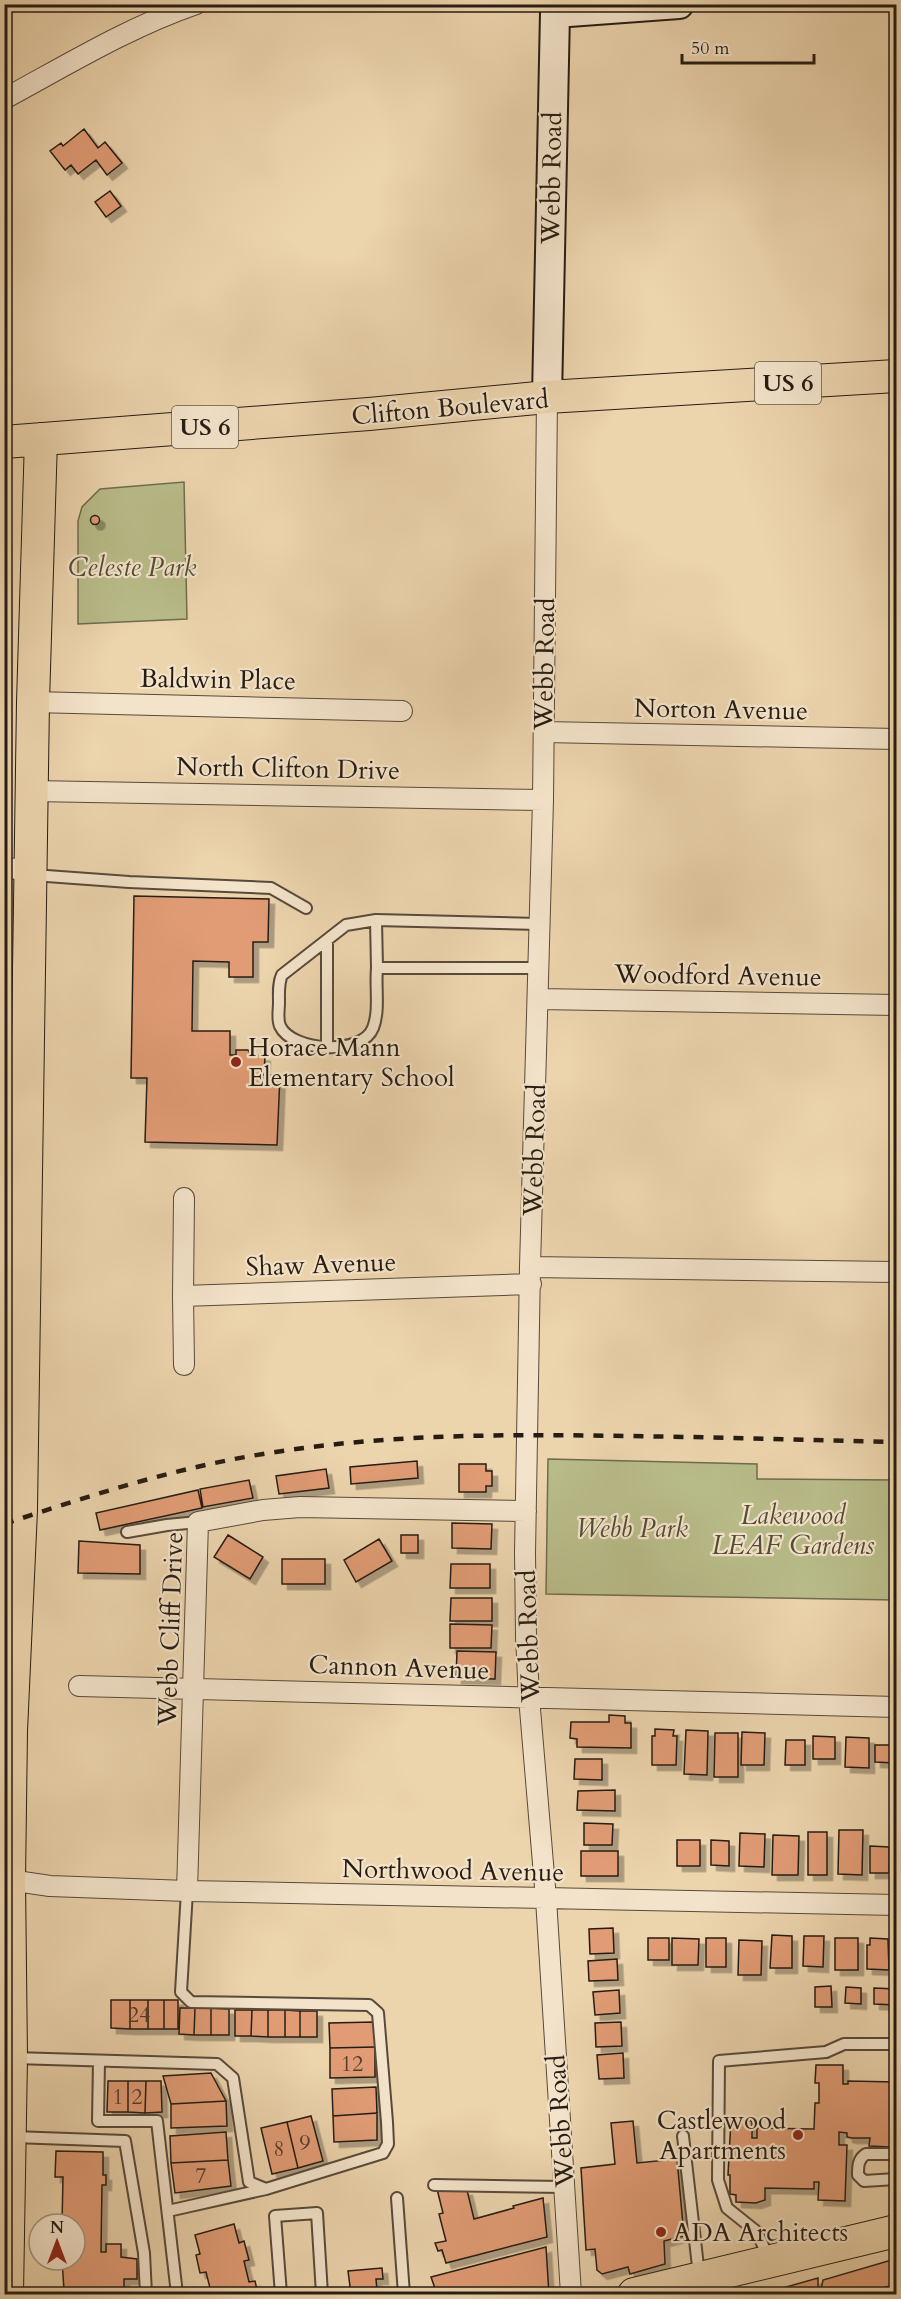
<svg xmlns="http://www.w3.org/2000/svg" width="901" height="2299" font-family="Cardo,serif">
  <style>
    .green { fill: #b8bc89; stroke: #6f6c4e; stroke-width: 1.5 }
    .building { fill: #e19c75; stroke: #261c13; stroke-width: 1.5; filter: url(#shadow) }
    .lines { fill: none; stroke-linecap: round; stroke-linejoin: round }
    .lane-casing { stroke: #584a3a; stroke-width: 14 }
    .street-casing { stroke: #584a3a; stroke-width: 22 }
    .secondary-casing { stroke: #261c13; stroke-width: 32 }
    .primary-casing { stroke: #261c13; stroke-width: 34 }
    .lane { stroke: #f3e3ca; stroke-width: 10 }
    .street { stroke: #f3e3ca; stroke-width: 20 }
    .secondary { stroke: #f3e3ca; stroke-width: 28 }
    .primary { stroke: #ecd4ad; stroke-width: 32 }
    .rail { stroke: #261c13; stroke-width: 4.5; stroke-dasharray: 10 10; stroke-linecap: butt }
    .poi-dot { fill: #8f2418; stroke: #f3e3ca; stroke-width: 2 }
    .labels { text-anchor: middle; stroke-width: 4.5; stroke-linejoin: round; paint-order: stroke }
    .number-label { font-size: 22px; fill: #553c2c }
    .shield { fill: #f3e3ca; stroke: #64584a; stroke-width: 1.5 }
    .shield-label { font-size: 24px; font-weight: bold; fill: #261c13 }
    .street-label { font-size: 26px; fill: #261c13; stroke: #f3e3ca }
    .park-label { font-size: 26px; font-style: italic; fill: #524c36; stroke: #f3e3ca }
    .poi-label { font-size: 26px; fill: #261c13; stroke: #f3e3ca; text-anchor: start }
  </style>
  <defs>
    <filter id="shadow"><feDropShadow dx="5.5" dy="5.5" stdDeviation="0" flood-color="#0004"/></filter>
  </defs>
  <rect width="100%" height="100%" fill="#ecd4ad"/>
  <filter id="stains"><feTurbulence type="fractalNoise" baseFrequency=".00333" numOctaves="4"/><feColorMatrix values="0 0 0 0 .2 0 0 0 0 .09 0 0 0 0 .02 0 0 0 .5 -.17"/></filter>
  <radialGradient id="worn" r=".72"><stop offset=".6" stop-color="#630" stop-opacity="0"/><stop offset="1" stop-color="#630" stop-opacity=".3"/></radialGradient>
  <path class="green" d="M184,482l3,137 -109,5v-103l4,-14 18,-18z
    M548,1459l209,5v15l139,1v120l-350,-6z"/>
  <path class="building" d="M84,129l14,19 7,-6 17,21 -15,12 -11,-15 -18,14 -7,-9 -6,5 -15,-19 11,-8 2,3z
    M110,191l11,15 -15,11 -11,-15z
    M90.5 520a4.5 4.5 0 1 1 9 0a4.5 4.5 0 1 1-9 0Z
    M134,896l135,3 -1,43h-15v35h-24v-15l-36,-1 -1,70h38v24h6v-5h12l3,5 14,1 -1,19h16l-3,70 -132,-3 2,-64h-16z
    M417,1461l1,17 -67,6 -1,-17z
    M459,1464h27v7h6v15h-6v6h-27z
    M326,1469l3,19 -50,6 -3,-18z
    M249,1480l4,18 -50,9 -3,-18z
    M198,1490l4,18 -102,22 -4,-17z
    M452,1523l40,1 -1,25 -39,-1z
    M228,1535l35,22 -13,22 -36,-22z
    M401,1535h17v18h-17z
    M379,1539l13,22 -36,21 -12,-22z
    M79,1541l61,4v29l-62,-1z
    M282,1559h43v25h-43z
    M451,1564h39v24h-40z
    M451,1598h41v23h-42z
    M450,1624l42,1 -1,23h-41z
    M457,1651l39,1 -1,27 -39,-1z
    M609,1715l16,1v7h6v25l-54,-1v-8l-7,-1 1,-16h38z
    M655,1729l19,1 -1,6h4l-1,29h-24v-29h3z
    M686,1730l22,1 -1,44 -23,-1z
    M742,1732l23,1 -1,32h-23z
    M715,1733h23v44h-24z
    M813,1736l22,1v22h-22z
    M846,1737l23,1v30l-24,-1z
    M786,1740h19v25h-20z
    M875,1745h21v18l-21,-1z
    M575,1759h27v21l-28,-1z
    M615,1790v21l-38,-1 1,-19z
    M584,1823l29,1 -1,21h-28z
    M839,1830h24l-1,45 -24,-1z
    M808,1832h19v43h-19z
    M740,1833l25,1 -1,33 -25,-1z
    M773,1835l26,1 -1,39h-26z
    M677,1840h23v26h-23z
    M711,1840l18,1v25l-18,-1z
    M870,1846l19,1v26h-19z
    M581,1851h37v25h-37z
    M613,1928l1,25 -24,1 -1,-25z
    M772,1935l20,1v32h-22z
    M804,1936h20l-1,31 -20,-1z
    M648,1938h21v22h-21z
    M672,1938l27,1 -1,26h-26z
    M706,1938h20v29h-20z
    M835,1938h23v32h-23z
    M870,1938l18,1 1,31 -22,-1v-24h3z
    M739,1940l23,1 -1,34h-23z
    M617,1959l1,21 -29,1 -1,-20z
    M831,1986l1,21h-17v-20z
    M846,1987l15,1v16l-16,-1z
    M874,1988l22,1v16l-22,-1z
    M619,1990l1,23 -25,2 -2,-23z
    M111,2000h19v29l-19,-1z
    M130,2000h18v29h-18z
    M148,2000h16v29h-16z
    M164,2000h14v29h-14z
    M180,2008h15l-1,27 -15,-1z
    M195,2008h16v27h-17z
    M211,2008l18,1v26h-18z
    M235,2010h17l-1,26h-16z
    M252,2010h16v27l-17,-1z
    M268,2010h17v27h-17z
    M285,2010l15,1v26h-15z
    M300,2011h17v26h-17z
    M374,2022l1,25 -45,1 -1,-25z
    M621,2022l1,24 -26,1 -1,-24z
    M375,2047v30l-45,1v-30z
    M623,2053l1,25 -25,1 -2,-24z
    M816,2065h27v19h5v-3l48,1v55h-6v10l-21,-1 1,-8h-18l-5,-1v-4l-8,-1v13h8l-2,56 -27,-1 1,-18h-5v7l-49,-1v12l-9,3 -20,-1v-7l-6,-1v-19h-2l3,-55 21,1v17h5v-10l57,1 1,-26h4v-20h-4z
    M211,2073l15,28 -55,3 -8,-28z
    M108,2081h20v31h-21z
    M128,2081h18l-1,32 -17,-1z
    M146,2081h15l1,31 -17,1z
    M376,2087l1,26 -44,3 -1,-27z
    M226,2101l1,25 -56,2v-24z
    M377,2113v27l-43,2 -1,-26z
    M311,2116l12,45 -25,7 -11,-46z
    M633,2121l4,42 40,-4 7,77 -20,5 1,23 -35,10 -2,-7 -26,7 -5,-4 -2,-21 -9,1 -5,-82 34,-4 -4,-41z
    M287,2122l11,46 -26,6 -11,-46z
    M226,2132l2,28 -57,3 -1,-27z
    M56,2151l47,1v23h3v10h-4l-1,67h5v-8h15v13l16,2v20h-13v15h-54v-4h-6l-2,-30h13v-36h-13l1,-47h-8z
    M228,2160l3,26 -56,7 -4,-30z
    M437,2189l30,1 7,29 40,-11 -1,-2 30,-8 4,39 -101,26 -4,-13 -4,1 -3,-8 11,-2 -7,-27 4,-1z
    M234,2224l5,19 5,-2 5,19 -5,1 5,21 6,-1 3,13h-52l5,-2 -5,-20 -6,1 -4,-18 4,-1 -5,-19z
    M546,2247l3,47h-112l-6,-17z
    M895,2259l1,25 -32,10h-44l3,-14z
    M382,2268l1,11h-7l1,11 6,-1 1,5h-33l-3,-23z
    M818,2278v16h-59l20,-5z"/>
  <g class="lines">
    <g class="lane-casing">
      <path id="lane" d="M33,875l96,7 142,6 35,20
        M376,920l1,48
        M327,940v106
        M539,968h-162c-2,18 3,42 -4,60 -11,28 -81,24 -93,-2 -3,-7 -1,-16 -1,-23 0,-10 -1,-20 3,-28l64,-50 30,-5 163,4
        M127,1532l40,-7 31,-3
        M14,2058l203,6 16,14 16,104 17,7 117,-36 5,-9 -1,-22 -9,-109 -9,-8 -178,-3 -10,-10 6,-101
        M99,2061l-1,60h59l20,173
        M683,2136l16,139
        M13,2137l112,4 19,112 2,41
        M896,2154h-30c-8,5 -8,12 -8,21l6,6 32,-2
        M434,2185l130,2
        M397,2198l7,96
        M168,2211l98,-22
        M769,2259l-12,-27 -30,-24 -9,-28 1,-119 107,-9 18,-8h52
        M281,2294l-6,-78 42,-3 5,81"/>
    </g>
    <g class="street-casing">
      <path id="street" d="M4,99c63,-34 125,-72 192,-95
        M547,397l-4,403 -13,467 -5,286 1,84 3,60 17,202 25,395
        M33,702l369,9
        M544,732l352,7
        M33,791l510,9
        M4,869l27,-1
        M538,999l358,6
        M530,1267l366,5
        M183,1296l1,-98
        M184,1365l-1,-69 348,-12
        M79,1686l817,21
        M9,1880l41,6 137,5 709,14
        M187,1891l11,-369 65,-12 37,-3 226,4"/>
    </g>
    <g class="secondary-casing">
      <path id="secondary" d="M547,397l8,-384 124,-9"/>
    </g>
    <g class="primary-casing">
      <path id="primary" d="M4,442l365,-28 178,-17 349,-21
        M7,2294l4,-236 -2,-178 2,-149 10,-221 12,-808 8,-263
        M634,2294l262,-63"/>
    </g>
    <use href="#lane" class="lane"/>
    <use href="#street" class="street"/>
    <use href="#secondary" class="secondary"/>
    <use href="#primary" class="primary"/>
    <path class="rail" d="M4,1524c85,-28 170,-56 259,-70 120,-20 240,-20 361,-18 91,1 182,4 272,6"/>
  </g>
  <g class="poi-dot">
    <circle cx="236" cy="1062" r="6"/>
    <circle cx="798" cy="2135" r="6"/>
    <circle cx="661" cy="2232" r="6"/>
  </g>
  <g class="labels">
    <g class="number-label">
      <text x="139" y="2022">24</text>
      <text x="352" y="2071">12</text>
      <text x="118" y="2104">1</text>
      <text x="137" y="2104">2</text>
      <text x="305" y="2150">9</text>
      <text x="279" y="2156">8</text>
      <text x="201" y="2183">7</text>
    </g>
    <g class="shield">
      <rect x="755" y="362" width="66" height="42" rx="4.5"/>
      <rect x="172" y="406" width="66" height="42" rx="4.5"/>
    </g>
    <g class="shield-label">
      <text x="788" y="391">US 6</text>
      <text x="205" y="435">US 6</text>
    </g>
    <g class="street-label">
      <text transform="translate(551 178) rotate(-89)" y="9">Webb Road</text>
      <text transform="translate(450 407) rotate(-5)" y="9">Clifton Boulevard</text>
      <text transform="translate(544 664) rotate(-89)" y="9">Webb Road</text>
      <text transform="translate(218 679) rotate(1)" y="9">Baldwin Place</text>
      <text transform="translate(721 709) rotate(1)" y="9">Norton Avenue</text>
      <text transform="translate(288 768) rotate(1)" y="9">North Clifton Drive</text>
      <text transform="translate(718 975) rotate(1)" y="9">Woodford Avenue</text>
      <text transform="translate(534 1150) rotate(-88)" y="9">Webb Road</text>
      <text transform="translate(321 1264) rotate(-2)" y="9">Shaw Avenue</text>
      <text transform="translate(170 1629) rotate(-88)" y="9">Webb Cliff Drive</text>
      <text transform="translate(528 1636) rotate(-92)" y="9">Webb Road</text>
      <text transform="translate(399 1667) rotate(2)" y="9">Cannon Avenue</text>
      <text transform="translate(453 1870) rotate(1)" y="9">Northwood Avenue</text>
      <text transform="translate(560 2121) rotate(-94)" y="9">Webb Road</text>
    </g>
    <g class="park-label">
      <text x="132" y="576">Celeste Park</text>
      <text x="793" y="1524">Lakewood<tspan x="793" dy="30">LEAF Gardens</tspan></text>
      <text x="632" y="1537">Webb Park</text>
    </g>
    <g class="poi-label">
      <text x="248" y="1056">Horace Mann<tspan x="248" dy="30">Elementary School</tspan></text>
      <text x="786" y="2129" text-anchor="end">Castlewood<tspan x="786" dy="30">Apartments</tspan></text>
      <text x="673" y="2241">ADA Architects</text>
    </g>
  </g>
  <rect width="901" height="2299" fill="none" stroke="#ecd4ad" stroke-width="24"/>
  <rect x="6" y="6" width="889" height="2287" fill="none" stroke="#261c13" stroke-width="3"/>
  <rect x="12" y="12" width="877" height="2275" fill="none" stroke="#261c13" stroke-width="1.5"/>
  <g transform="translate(57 2242)"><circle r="28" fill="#f3e3ca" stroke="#a19381" stroke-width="1.5"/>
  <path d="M0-4.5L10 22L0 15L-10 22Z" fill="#8f2418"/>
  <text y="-9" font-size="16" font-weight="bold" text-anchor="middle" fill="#261c13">N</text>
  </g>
  <path d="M682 54v9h132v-9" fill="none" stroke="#261c13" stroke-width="3"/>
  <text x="691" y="54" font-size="18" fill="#261c13" stroke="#f3e3ca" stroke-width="4.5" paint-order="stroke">50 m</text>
  <rect width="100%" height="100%" filter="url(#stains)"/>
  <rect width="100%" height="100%" fill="url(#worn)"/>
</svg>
